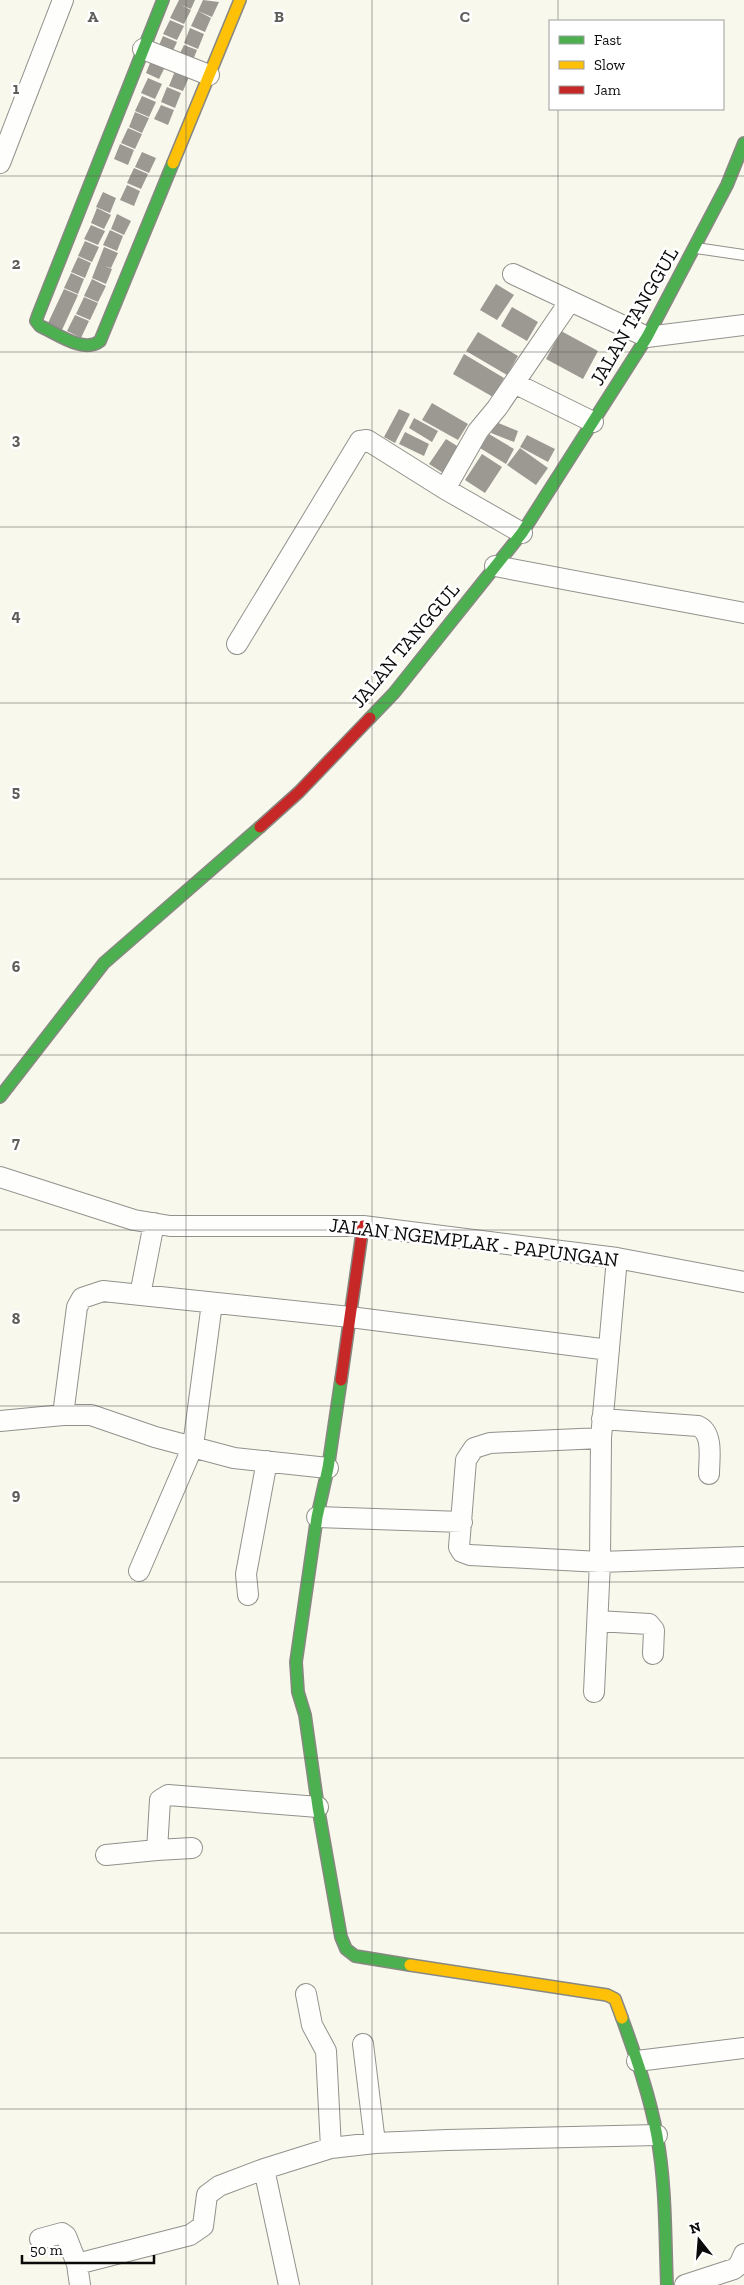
<svg xmlns="http://www.w3.org/2000/svg" width="744" height="2285" font-family="'Zilla Slab',serif">
  <style>
    .building { fill: #9c9993 }
    .lines { fill: none; stroke-linecap: round; stroke-linejoin: round }
    .lane-casing { stroke: #92918c; stroke-width: 12 }
    .street-casing { stroke: #92918c; stroke-width: 22 }
    .fast-casing { stroke: #888883; stroke-width: 14 }
    .slow-casing { stroke: #888883; stroke-width: 14 }
    .jam-casing { stroke: #888883; stroke-width: 14 }
    .lane { stroke: #fefefc; stroke-width: 10 }
    .street { stroke: #fefefc; stroke-width: 20 }
    .fast { stroke: #4caf50; stroke-width: 11 }
    .slow { stroke: #ffc107; stroke-width: 11 }
    .jam { stroke: #c62828; stroke-width: 11 }
    .grid { fill: none; stroke: #5e5d59; stroke-width: 1; stroke-opacity: 0.55 }
    .labels { text-anchor: middle; stroke-width: 5; stroke-linejoin: round; paint-order: stroke }
    .street-label { font-size: 20px; fill: #0a0a0a; stroke: #fff }
    .grid-label { font-size: 16px; text-anchor: middle; font-weight: bold; fill: #5e5d59; stroke: #fff; stroke-width: 5; stroke-linejoin: round; paint-order: stroke }
  </style>
  <rect width="100%" height="100%" fill="#f9f8ed"/>
  <path class="building" d="M179,0h16l-4,9 -10,-4 10,5 -7,14 -14,-6z
    M203,0l16,2 -7,15 -14,-6z
    M198,11l13,7 -6,14 -14,-6z
    M170,20l14,6 -7,14 -14,-6z
    M190,28l14,6 -6,15 -14,-6z
    M163,36l14,6 -7,15 -13,-7z
    M184,45l13,5 -6,15 -14,-6z
    M152,58l14,7 -7,14 -13,-6z
    M175,71l14,6 -6,14 -14,-5z
    M148,78l14,6 -7,15 -14,-6z
    M167,87l14,6 -6,15 -14,-6z
    M142,96l14,6 -7,15 -14,-6z
    M161,105l13,5 -6,15 -14,-6z
    M135,112l14,6 -7,15 -13,-6z
    M128,128l14,6 -7,15 -14,-6z
    M120,144l14,6 -6,15 -14,-6z
    M142,152l14,6 -7,15 -14,-6z
    M134,168l14,6 -7,15 -14,-6z
    M127,185l13,6 -6,15 -14,-6z
    M103,192l13,6 -6,15 -14,-6z
    M97,208l14,7 -7,14 -13,-6z
    M117,214l14,7 -7,14 -13,-6z
    M91,225l14,6 -7,14 -14,-6z
    M110,230l13,6 -6,15 -14,-6z
    M85,241l14,6 -7,15 -14,-6z
    M104,247l14,6 -7,15 -7,-2 8,3 -6,15 -14,-6z
    M78,257l13,6 -6,15 -14,-6z
    M71,273l13,6 -6,15 -14,-6z
    M92,279l14,7 -8,16 -14,-6z
    M496,284l18,11 -17,25 -17,-10z
    M64,289l14,6 -16,35 -14,-7z
    M84,297l14,6 -8,17 -14,-6z
    M512,307l26,15 -11,19 -26,-15z
    M75,315l14,6 -8,17 -14,-7z
    M561,331l37,20 -15,28 -37,-20z
    M478,332l40,24 -11,19 -41,-24z
    M464,354l40,24 -11,19 -40,-23z
    M432,403l36,21 -10,16 -36,-20z
    M399,409l11,5 -15,29 -11,-6z
    M414,418l24,13 -6,11 -23,-14z
    M496,422l22,9 -4,11 -23,-9z
    M405,432l24,12 -5,12 -25,-12z
    M489,434l25,15 -8,15 -26,-16z
    M527,435l28,14 -7,13 -28,-15z
    M446,439l19,12 -17,25 -19,-12z
    M520,448l28,20 -12,17 -29,-20z
    M482,454l20,13 -17,26 -20,-13z"/>
  <g class="lines">
    <g class="lane-casing">
      <path id="lane" d="M696,248l48,7"/>
    </g>
    <g class="street-casing">
      <path id="street" d="M143,49l66,26
        M0,163l63,-163
        M513,274l134,63 97,-12
        M514,383l79,39
        M445,489l33,-58 19,-23 73,-107
        M495,566l249,47
        M237,644l123,-203 7,-1 78,49 77,44
        M0,1177l134,43 36,6h193l254,32 127,24
        M140,1295l14,-72
        M63,1415l14,-108 5,-9 21,-7 247,26 259,33
        M602,1419l96,7c16,7 11,33 11,48
        M0,1421l63,-6h28l64,22 79,21 94,10
        M601,1438l-111,5 -16,5 -8,12 -7,87 3,5 8,3 130,7 144,-5
        M317,1517l145,5
        M139,1571l54,-125 19,-143
        M248,1595l-2,-21 21,-113
        M598,1621l51,3 5,6 -1,24
        M594,1692l6,-130 1,-124 16,-180
        M157,1850l35,-2
        M106,1855l51,-5 3,-50 8,-5 150,12
        M306,1994l6,31 14,26 5,97
        M363,2044l12,99
        M637,2061l107,-13
        M264,2169l25,116
        M40,2239l22,-6 4,3 11,28 3,21
        M77,2264l113,-29 13,-9 4,-31 12,-9 45,-17 67,-21 44,-5 72,-3 210,-5
        M685,2285l49,-16 5,-4 5,-11"/>
    </g>
    <g class="fast-casing">
      <path id="fast" d="M163,0l-125,315 -2,6 4,5c16,7 44,28 60,15l73,-178
        M370,718l24,-25 128,-160 125,-196 80,-152 17,-42
        M0,1097l104,-134 156,-136
        M341,1380l-13,88 -11,49 -21,145 2,30 7,23 13,92 23,130 5,12 9,7 55,9
        M622,2018c14,39 28,78 35,118 9,49 8,99 10,149"/>
    </g>
    <g class="slow-casing">
      <path id="slow" d="M173,163l67,-163
        M410,1965l197,30 8,4 7,19"/>
    </g>
    <g class="jam-casing">
      <path id="jam" d="M260,827l39,-35 71,-74
        M341,1380l22,-154"/>
    </g>
    <use href="#lane" class="lane"/>
    <use href="#street" class="street"/>
    <use href="#fast" class="fast"/>
    <use href="#slow" class="slow"/>
    <use href="#jam" class="jam"/>
  </g>
  <path class="grid" d="M186,0v2285M372,0v2285M558,0v21M558,109v2176M0,176h744M0,352h744M0,527h744M0,703h744M0,879h744M0,1055h744M0,1230h744M0,1406h744M0,1582h744M0,1758h744M0,1933h744M0,2109h744"/>
  <g class="labels">
    <g class="street-label">
      <text transform="translate(634 316) rotate(-60)" y="7">JALAN TANGGUL</text>
      <text transform="translate(405 645) rotate(-50)" y="7">JALAN TANGGUL</text>
      <text transform="translate(474 1242) rotate(7)" y="7">JALAN NGEMPLAK - PAPUNGAN</text>
    </g>
  </g>
  <g class="grid-label">
    <text x="93" y="22">A</text>
    <text x="279" y="22">B</text>
    <text x="465" y="22">C</text>
    <text x="16" y="94">1</text>
    <text x="16" y="269">2</text>
    <text x="16" y="445">3</text>
    <text x="16" y="621">4</text>
    <text x="16" y="797">5</text>
    <text x="16" y="972">6</text>
    <text x="16" y="1148">7</text>
    <text x="16" y="1324">8</text>
    <text x="16" y="1500">9</text>
  </g>
  <rect x="549" y="20" width="175" height="90" fill="#ffffff" stroke="#9d9d9d"/>
  <rect x="559" y="36" width="25" height="8" fill="#4caf50" stroke="#9d9d9d"/>
  <text x="594" y="45" font-size="15" fill="#0a0a0a">Fast</text>
  <rect x="559" y="61" width="25" height="8" fill="#ffc107" stroke="#9d9d9d"/>
  <text x="594" y="70" font-size="15" fill="#0a0a0a">Slow</text>
  <rect x="559" y="86" width="25" height="8" fill="#c62828" stroke="#9d9d9d"/>
  <text x="594" y="95" font-size="15" fill="#0a0a0a">Jam</text>
  <g transform="translate(699 2240) rotate(343)" stroke="#ffffff" stroke-width="4" paint-order="stroke">
  <path d="M0-4L9 19L0 12L-9 19Z" fill="#0a0a0a"/>
  <text y="-8" font-size="14" font-weight="bold" text-anchor="middle" fill="#0a0a0a">N</text>
  </g>
  <path d="M22 2255v8h132v-8" fill="none" stroke="#0a0a0a" stroke-width="2.5"/>
  <text x="30" y="2255" font-size="15" fill="#0a0a0a" stroke="#ffffff" stroke-width="4" paint-order="stroke">50 m</text>
</svg>
